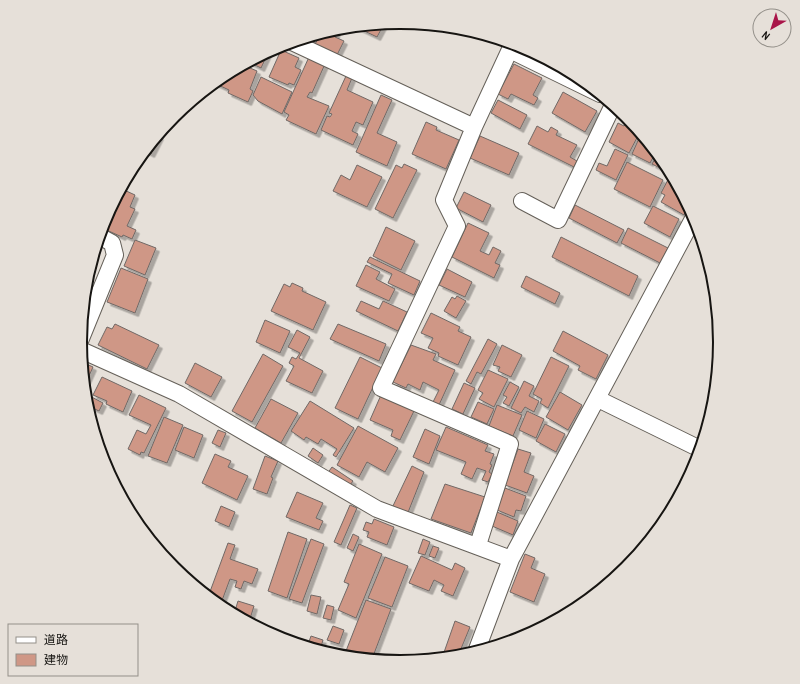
<svg xmlns="http://www.w3.org/2000/svg" width="800" height="684" font-family="'Archivo Narrow','Noto Sans JP',sans-serif">
  <style>
    .building { fill: #cf9786; stroke: #706865; filter: url(#shadow) }
    .lines { fill: none; stroke-linecap: round; stroke-linejoin: round }
    .minor-casing { stroke: #656059; stroke-width: 18 }
    .minor { stroke: #fff; stroke-width: 16 }
    .rim { fill: none; stroke: #171512; stroke-width: 2 }
  </style>
  <defs>
    <filter id="shadow"><feDropShadow dx="3.5" dy="3.5" stdDeviation="0" flood-color="#0004"/></filter>
  </defs>
  <rect width="100%" height="100%" fill="#e6e0d9"/>
  <path class="building" d="M384,24l-7,13 -21,-10v-1z
    M338,28l-3,9 9,4 -8,16 -22,-11 7,-13z
    M318,34l-5,11 -12,-6z
    M281,50l18,8 -4,9 6,3 -7,15 -5,-2 -1,2 -19,-8z
    M269,51l-8,17 -12,-6z
    M309,57l16,7 -13,29 -2,-1 -3,5 22,9 -13,28 -30,-14 3,-5 -5,-3z
    M514,64l28,14 -9,17 5,3 -4,7 -23,-11 -3,5 -10,-5z
    M243,65l14,6 -7,18 3,2 -5,11 -20,-9 1,-3 -15,-7 8,-7z
    M346,76l6,2 -5,12 26,12 -10,23 -7,-3 -4,9 6,3 -5,11 -32,-15 6,-14 3,1 2,-3 -3,-1z
    M261,77l31,15 -10,22 -24,-13 -5,-6z
    M563,92l34,19 -12,21 -33,-19z
    M381,95l11,5 -15,33 20,9 -10,24 -31,-14z
    M498,100l29,15 -7,14 -29,-16z
    M426,122l11,5 -1,3 23,10 -13,29 -34,-15z
    M618,123l6,3 2,-3 14,9 -11,21 -20,-11z
    M537,126l11,6 3,-5 7,4 -2,4 21,10 -7,12 7,4 -3,6 -46,-23z
    M641,134l15,18 -6,11 -18,-9z
    M158,135l2,1 -9,18 -6,-3z
    M480,136l39,17 -10,22 -39,-17z
    M615,149l13,6 -12,25 -20,-10 3,-7 8,3z
    M658,154l10,14 -2,3 -14,-7z
    M627,162l36,18 -13,27 -36,-18z
    M404,164l13,6 -24,48 -18,-9 21,-44 6,3z
    M357,165l25,12 -15,30 -34,-16 8,-16 9,5z
    M671,174l17,32 -4,9 -23,-13 4,-7 -4,-2z
    M122,186v3l13,6 -5,12 5,2 -8,17 9,4 -4,9 -9,-4 -1,2 -20,-9z
    M464,192l27,13 -8,17 -27,-14z
    M575,205l49,25 -7,13 -48,-25z
    M653,206l26,13 -9,18 -26,-14z
    M468,223l21,10 -9,18 9,4 4,-8 8,4 -6,12 5,2 -6,13 -42,-21z
    M386,227l29,14 -14,29 -28,-14z
    M628,228l40,20 -8,15 -39,-20z
    M561,237l77,39 -9,20 -77,-39z
    M135,240l21,8 -11,27 -21,-9z
    M370,257l50,24 -6,14 -26,-12 4,-9 -25,-12z
    M366,265l14,7 -4,7 19,10 -6,12 -33,-15z
    M121,268l27,11 -13,34 -28,-11z
    M447,269l25,13 -7,15 -26,-12z
    M526,276l34,17 -5,11 -34,-17z
    M86,282l9,4 -11,24 -1,-1z
    M292,283l11,5 -1,3 24,11 -13,28 -42,-19 13,-27 6,3z
    M457,296l9,5 -10,17 -12,-7 8,-14 3,2z
    M361,301l18,8 4,-8 24,11 -9,19 -42,-20z
    M431,313l29,14 -2,4 13,6 -13,28 -20,-9 1,-3 -11,-5 5,-10 -12,-5z
    M265,320l25,11 -10,22 -24,-11z
    M115,324l44,21 -12,24 -49,-24 9,-18 5,2z
    M338,324l48,20 -7,17 -49,-22z
    M297,330l13,7 -11,21 24,13 -11,22 -26,-12 8,-15 -5,-3 3,-6 4,2 4,-6 -12,-6z
    M563,331l45,24 -12,24 -18,-9 2,-4 -27,-15z
    M488,339l9,5 -16,30 -4,-2 -6,12 -5,-3z
    M411,345l25,9 -3,6 22,10 -16,35 -6,-3 6,-12 -16,-8 -3,8 -12,-6 -2,4 -13,-6z
    M502,345l20,10 -11,22 -13,-6 2,-4 -7,-2z
    M263,354l20,12 -31,56 -20,-11z
    M360,357l22,11 -24,51 -23,-11z
    M551,357l18,9 -21,42 -8,-5 2,-4 -9,-5z
    M82,362l11,5 -9,20z
    M195,363l27,14 -11,20 -26,-14z
    M488,370l20,9 -14,28 -15,-8 4,-6 -5,-3z
    M102,377l30,14 -9,21 -17,-8 1,-3 -14,-6z
    M524,381l10,5 -5,10 10,5 -5,11 -9,-5 -4,6 -10,-5z
    M510,382l9,5 -10,19 -6,-3 4,-6 -4,-2z
    M464,383l11,5 -12,26 -11,-5z
    M560,392l22,13 -14,25 -22,-13z
    M86,394l17,9 -4,8 -13,-6z
    M139,395l27,13 -22,45 -3,-1 -1,3 -12,-6 9,-19 9,4 5,-9 -22,-10z
    M381,395l33,16 -14,29 -9,-4 2,-6 -23,-10z
    M271,399l27,14 -17,30 -26,-15z
    M310,401l44,27 -18,29 -3,-2 4,-6 -16,-10 -3,5 -12,-7 -2,3 -13,-9z
    M478,402l16,7 -7,15 -16,-7z
    M497,405l25,10 -9,21 -24,-10z
    M527,411l17,8 -8,19 -17,-8z
    M164,417l19,8 -16,38 -19,-7z
    M545,424l20,10 -9,18 -20,-11z
    M358,426l40,22 -13,24 -18,-10 -8,15 -22,-12z
    M184,427l19,8 -9,23 -19,-8z
    M446,427l42,18 -3,6 9,3 -4,10 2,1 -3,7 3,2 -4,8 -6,-2 4,-9 -9,-3 -5,11 -11,-5 5,-12 -30,-12z
    M425,429l15,7 -11,28 -16,-7z
    M218,430l8,3 -6,14 -8,-4z
    M313,448l10,7 -5,8 -10,-7z
    M518,449l13,4 -7,19 10,4 -7,17 -22,-8z
    M215,454l16,7 -3,6 20,9 -11,24 -35,-17z
    M265,456l13,5 -7,16 2,1 -6,16 -14,-5z
    M412,466l12,6 -17,43 -15,-7z
    M332,467l21,14 -5,7 -21,-14z
    M445,484l40,13 -14,36 -40,-14z
    M505,488l21,8 -5,15 -5,-1 -2,7 -17,-7z
    M297,492l26,11 -7,15 7,3 -4,9 -33,-13z
    M350,505l7,3 -16,37 -7,-3z
    M221,506l14,6 -6,15 -14,-6z
    M497,512l21,9 -5,14 -21,-9z
    M374,519l20,8 -7,18 -20,-8 2,-5 -6,-2 3,-8 6,2z
    M288,532l19,7 -20,59 -19,-7z
    M353,534l6,3 -6,14 -6,-3z
    M311,539l13,5 -22,59 -13,-4z
    M423,539l7,3 -5,13 -7,-2z
    M228,543l7,2 -5,14 28,10 -6,15 -8,-3 -3,8 -6,-2 2,-6 -7,-2 -10,27 -12,-9z
    M359,544l23,10 -26,64 -18,-8 11,-26 -5,-2z
    M433,546l6,2 -4,10 -6,-2z
    M525,554l10,4 -4,10 14,6 -11,28 -24,-10z
    M421,556l31,14 3,-7 10,5 -12,28 -12,-5 3,-6 -10,-5 -5,11 -20,-8z
    M385,557l23,9 -16,41 -24,-9z
    M311,595l10,2 -4,17 -10,-3z
    M366,600l25,9 -19,50 -28,-3z
    M238,601l16,5 -5,16 -15,-8z
    M327,605l7,2 -3,13 -8,-2z
    M455,621l15,6 -12,29 -16,2z
    M333,626l11,4 -5,14 -12,-4z
    M311,636l12,4 -3,10 -13,-3z"/>
  <g class="lines">
    <g class="minor-casing">
      <path id="minor" d="M292,42l182,85
        M510,50l90,44
        M522,201l36,19 55,-115
        M80,341l35,-86 -3,-12 -13,-7
        M81,350l98,44 198,115 134,50
        M598,399l102,50
        M478,545l32,-101 -129,-56 76,-162 -13,-26 30,-73 39,-84
        M476,652l35,-93 183,-342"/>
    </g>
    <use href="#minor" class="minor"/>
  </g>
  <path d="M0 0H800V684H0ZM87 342a313 313 0 1 1 626 0a313 313 0 1 1-626 0Z" fill="#e6e0d9" fill-rule="evenodd"/>
  <path class="rim" d="M87 342a313 313 0 1 1 626 0a313 313 0 1 1-626 0Z"/>
  <rect x="8" y="624" width="130" height="52" fill="#e6e0d9" stroke="#938f89"/>
  <rect x="16" y="637" width="20" height="6" fill="#ffffff" stroke="#938f89"/>
  <text x="44" y="644" font-size="12" fill="#171512">道路</text>
  <rect x="16" y="654" width="20" height="12" fill="#cf9786" stroke="#938f89"/>
  <text x="44" y="664" font-size="12" fill="#171512">建物</text>
  <g transform="translate(772 28) rotate(219)"><circle r="19" fill="#e6e0d9" stroke="#938f89"/>
  <path d="M0-3L7 15L0 10L-7 15Z" fill="#a91549"/>
  <text y="-6" font-size="11" font-weight="bold" text-anchor="middle" fill="#171512">N</text>
  </g>
</svg>
